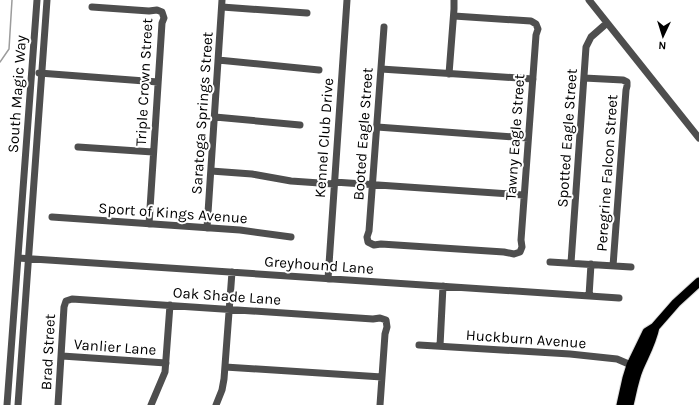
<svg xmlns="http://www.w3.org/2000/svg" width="699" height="405" font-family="Karla,sans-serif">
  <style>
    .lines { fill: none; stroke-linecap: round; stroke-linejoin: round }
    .stream { stroke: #9c9c9c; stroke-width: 1.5 }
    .major-casing { stroke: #dbdbdb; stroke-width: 11 }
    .minor { stroke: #4e4e4e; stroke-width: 7 }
    .major { stroke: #000; stroke-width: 9 }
    .labels { text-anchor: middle; stroke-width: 4; stroke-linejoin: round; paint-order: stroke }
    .street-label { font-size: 15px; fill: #000; stroke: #fff }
  </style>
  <rect width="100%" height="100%" fill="#fff"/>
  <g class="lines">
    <path class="stream" d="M0,62l9,-13 3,-49"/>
    <g class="major-casing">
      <path id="major" d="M621,405l6,-27 4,-13 16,-33 8,-5 21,-24 23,-21
        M629,405c3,-12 5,-25 10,-37 6,-14 13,-26 16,-41"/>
    </g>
    <path class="minor" d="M589,0l110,138
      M92,7l57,4 8,-1 5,2 2,6 -2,5 -13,201
      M222,7l85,6
      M384,27l-15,204 -2,6 1,5 6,3 7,-1 123,8 10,2 6,-2 2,-5 -1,-7 15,-205 2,-6 -2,-5 -5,-3 -77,-5
      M218,60l101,10
      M381,69l152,10
      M39,73l119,9
      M449,74l5,-65v-9
      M584,78l39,2 4,2v4l-1,4 -13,176
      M215,117l85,8
      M377,127l151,11
      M78,147l75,5
      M211,171l41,3 39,7 43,3
      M334,182l190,13
      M52,217l188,13 51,7
      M207,228l15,-228
      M18,258l601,40
      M550,262l81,5
      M571,263l15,-216 5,-10 16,-14
      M328,279l19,-279
      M589,296l2,-32
      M419,345l151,9 47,5 14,6
      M440,346l3,-60
      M62,356l104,7
      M225,367l157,10
      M7,405l30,-405
      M18,405l29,-405
      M58,405l6,-98 2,-6 6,-2 301,20 7,-1 6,2 1,7 -2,7 -5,71
      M151,405l14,-33 5,-67
      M216,405l6,-15 2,-11 8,-107"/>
    <use href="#major" class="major"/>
  </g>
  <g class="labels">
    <g class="street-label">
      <text transform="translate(144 82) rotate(-87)" y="5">Triple Crown Street</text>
      <text transform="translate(17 94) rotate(-86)" y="5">South Magic Way</text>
      <text transform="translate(202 113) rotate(-86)" y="5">Saratoga Springs Street</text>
      <text transform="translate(363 134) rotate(-86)" y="5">Booted Eagle Street</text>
      <text transform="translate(515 137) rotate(-86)" y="5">Tawny Eagle Street</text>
      <text transform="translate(324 138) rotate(-86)" y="5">Kennel Club Drive</text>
      <text transform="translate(567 138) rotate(-86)" y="5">Spotted Eagle Street</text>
      <text transform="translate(607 173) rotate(-86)" y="5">Peregrine Falcon Street</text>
      <text transform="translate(173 213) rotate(4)" y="5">Sport of Kings Avenue</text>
      <text transform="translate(319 265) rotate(4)" y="5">Greyhound Lane</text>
      <text transform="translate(227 296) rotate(4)" y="5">Oak Shade Lane</text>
      <text transform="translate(526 339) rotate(4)" y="5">Huckburn Avenue</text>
      <text transform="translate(115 347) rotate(4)" y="5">Vanlier Lane</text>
      <text transform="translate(48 352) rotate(-87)" y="5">Brad Street</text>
    </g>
  </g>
  <g transform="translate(663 36) rotate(184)" stroke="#ffffff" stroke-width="3" paint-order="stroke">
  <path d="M0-3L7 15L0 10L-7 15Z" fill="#000000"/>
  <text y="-6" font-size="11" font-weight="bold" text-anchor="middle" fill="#000000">N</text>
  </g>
</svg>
